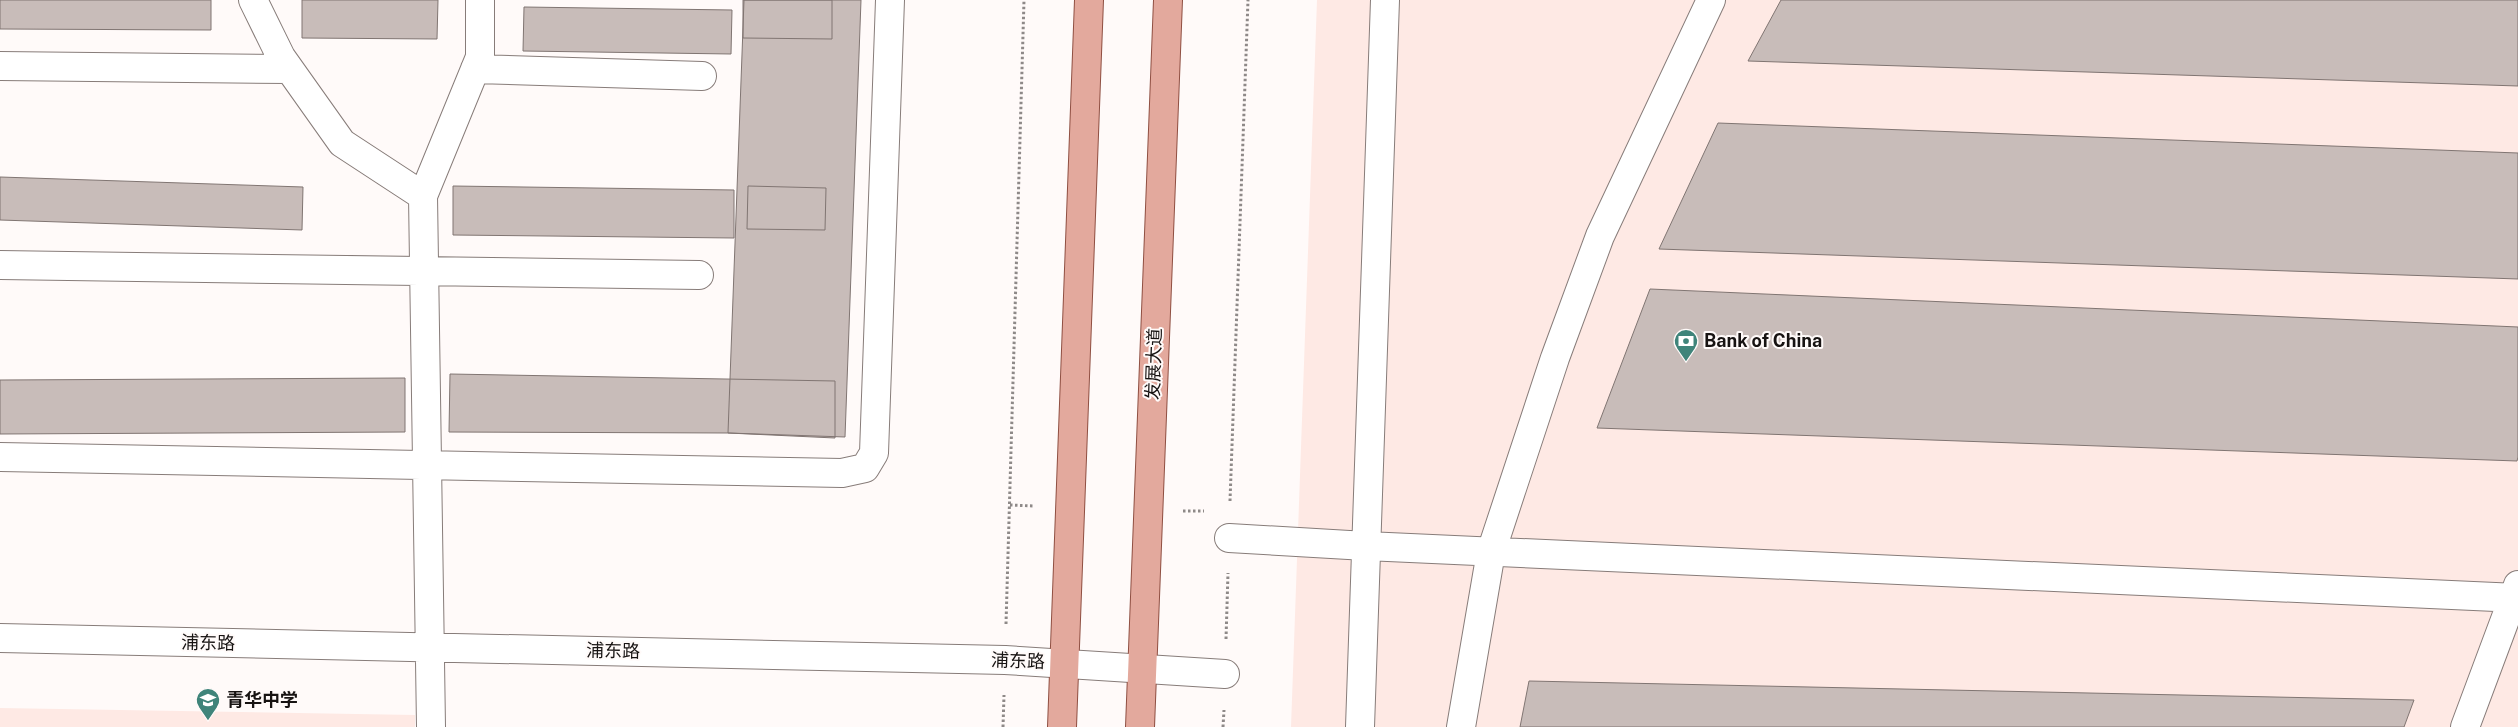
<svg xmlns="http://www.w3.org/2000/svg" width="2518" height="727" font-family="'Public Sans','Noto Sans SC',sans-serif">
  <style>
    .built { fill: #fee9e4 }
    .building { fill: #c8bcb9; stroke: #807572 }
    .lines { fill: none; stroke-linecap: round; stroke-linejoin: round }
    .minor-casing { stroke: #877c79; stroke-width: 30 }
    .major-casing { stroke: #8f4f42; stroke-width: 30 }
    .path { stroke: #8e8988; stroke-width: 3; stroke-dasharray: 2.5 2.5; stroke-linecap: butt }
    .minor { stroke: #fff; stroke-width: 28 }
    .major { stroke: #e3a99d; stroke-width: 28 }
    .labels { text-anchor: middle; stroke-width: 4; stroke-linejoin: round; paint-order: stroke }
    .poi-label { font-size: 18px; font-weight: bold; fill: #171312; stroke: #fffaf9; text-anchor: start }
    .street-label { font-size: 18px; fill: #171312; stroke: #fffaf9 }
  </style>
  <rect width="100%" height="100%" fill="#fffaf9"/>
  <path class="built" d="M1317,0h1201v727h-1227z
    M0,708l415,7v12h-415z"/>
  <path class="building" d="M0,0h211v30l-211,-1z
    M302,0h136l-1,39 -135,-1z
    M743,0h89v39l-89,-1z
    M744,0h117l-16,437 -117,-4z
    M1781,0h737v86l-770,-25z
    M524,7l208,3 -1,44 -208,-3z
    M1718,123l800,30v126l-859,-30z
    M0,177l303,10 -1,43 -302,-10z
    M453,186l281,4v48l-281,-3z
    M748,186l78,2 -1,42 -78,-1z
    M1650,289l868,38v130l-1,4 -920,-33z
    M450,374l385,7v57l-107,-5 -279,-1z
    M405,378v54l-405,2v-54z
    M1529,681l885,19 -10,27h-884z"/>
  <g class="lines">
    <g class="minor-casing">
      <path id="minor" d="M253,0l28,57 61,86 81,53
        M0,66l289,3
        M475,69l227,7
        M0,265l699,10
        M0,457l842,16 23,-5 9,-15 16,-453
        M1229,538l137,8 1152,52
        M0,638l1005,22 220,14
        M431,727l-8,-531 57,-139v-57
        M1360,727l25,-727
        M1461,727l30,-175 64,-194 45,-122 111,-236
        M2465,727l53,-142"/>
    </g>
    <g class="major-casing">
      <path id="major" d="M1062,727l27,-727
        M1140,727l28,-727"/>
    </g>
    <path class="path" d="M1230,501l18,-501
      M1010,505l24,1
      M1183,511h21
      M1006,624l18,-624
      M1226,639l2,-66
      M1003,727l1,-32
      M1223,727l1,-17"/>
    <use href="#minor" class="minor"/>
    <use href="#major" class="major"/>
  </g>
  <defs>
    <g id="bank-pin" transform="scale(1.25)"><path d="M0 17L-7.5 6A9.5 9.5 0 1 1 7.5 6Z" fill="#3f847a" stroke="#fffaf9"/><path d="M-6-4H6V4H-6ZM0-2.3a2.3 2.3 0 1 0 0 4.6a2.3 2.3 0 1 0 0-4.6Z" fill="#fff"/></g>
    <g id="school-pin" transform="scale(1.25)"><path d="M0 17L-7.5 6A9.5 9.5 0 1 1 7.5 6Z" fill="#3f847a" stroke="#fffaf9"/><path d="M0-5L7-2L0 1L-7-2ZM-4 1L0 2.5L4 1V4Q0 6-4 4Z" fill="#fff"/></g>
  </defs>
  <g fill-rule="evenodd">
    <use href="#bank-pin" x="1686" y="341"/>
    <use href="#school-pin" x="208" y="700"/>
  </g>
  <g class="labels">
    <g class="poi-label">
      <text x="1704" y="347">Bank of China</text>
      <text x="226" y="706">青华中学</text>
    </g>
    <g class="street-label">
      <text transform="translate(1154 364) rotate(-88)" y="6">发展大道</text>
      <text transform="translate(208 643) rotate(1)" y="6">浦东路</text>
      <text transform="translate(613 651) rotate(1)" y="6">浦东路</text>
      <text transform="translate(1018 661) rotate(2)" y="6">浦东路</text>
    </g>
  </g>
</svg>
